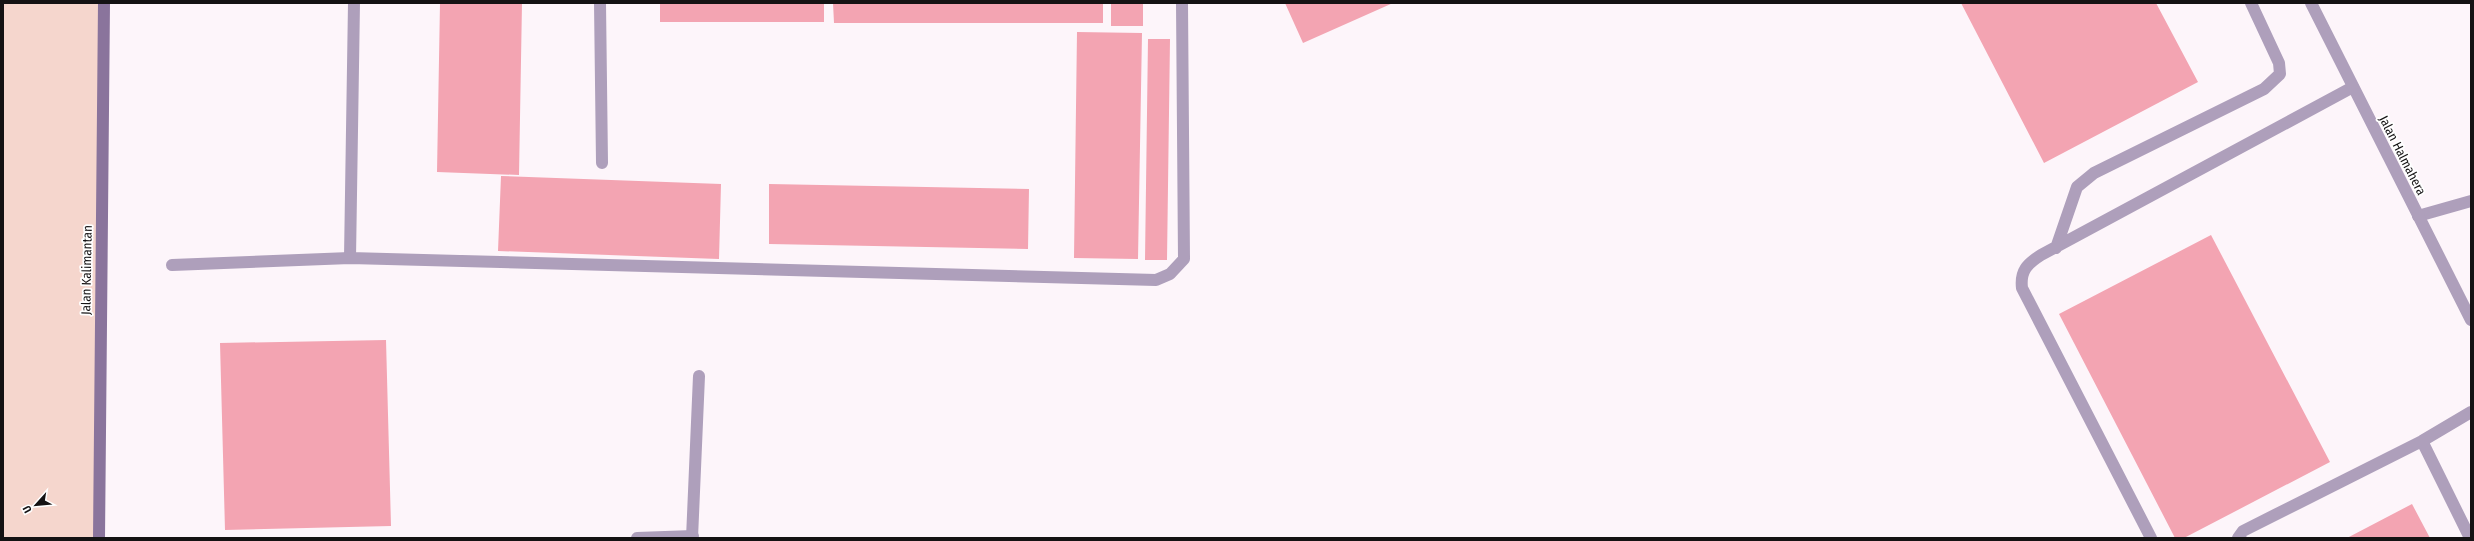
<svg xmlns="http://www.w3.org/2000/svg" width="2474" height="541" font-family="'Fira Sans Condensed',sans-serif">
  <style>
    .green { fill: #f5d6cd }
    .building { fill: #f3a4b2 }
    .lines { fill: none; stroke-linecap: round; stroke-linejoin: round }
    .lane { stroke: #ae9fbb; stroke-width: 12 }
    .street { stroke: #ae9fbb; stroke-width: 12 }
    .secondary { stroke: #8a749c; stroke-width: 12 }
    .labels { text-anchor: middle; stroke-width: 3.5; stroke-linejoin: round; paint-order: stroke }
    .street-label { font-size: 13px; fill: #141213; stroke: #fff }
  </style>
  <rect width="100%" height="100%" fill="#fdf5fa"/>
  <path class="green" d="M3,3h102l-4,535h-98z"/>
  <path class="building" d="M440,3h82l-3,172 -82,-3z
    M660,3h164v19h-164z
    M833,3h270v20h-269z
    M1111,3h32v23h-32z
    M1285,3h108l-90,40z
    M1961,3h195l42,79 -154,81z
    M1077,32l65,1 -4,226 -64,-1z
    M1148,39h22l-3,221h-22z
    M501,176l220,8 -2,75 -221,-8z
    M769,184l260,5 -1,60 -259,-5z
    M2211,235l119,227 -146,76h-9l-116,-224z
    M386,340l5,186 -166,4 -5,-187z
    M2412,504l18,34h-83z"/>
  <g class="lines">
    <path class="lane" d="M600,3l2,160
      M2418,216l53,-15
      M2056,248l21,-61 17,-14 170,-84 16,-15 -1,-11 -28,-60
      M350,258l4,-255
      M172,265l178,-7 806,22 14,-6 14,-15 -2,-256
      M2422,441l48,97
      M637,538l56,-2
      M692,538l7,-162
      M2151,538l-129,-250c-2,-17 5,-24 19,-33l312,-168
      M2238,538l5,-7 179,-90 49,-29"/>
    <path class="street" d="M2311,3l160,317"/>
    <path class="secondary" d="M99,538l5,-535"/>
  </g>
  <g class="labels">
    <g class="street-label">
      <text transform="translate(2403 155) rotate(63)" y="5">Jalan Halmahera</text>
      <text transform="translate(86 270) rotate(-89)" y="5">Jalan Kalimantan</text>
    </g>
  </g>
  <rect width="2474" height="541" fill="none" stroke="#141213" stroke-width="8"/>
  <g transform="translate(36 505) rotate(243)" stroke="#ffffff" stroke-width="3" paint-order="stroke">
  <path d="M0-3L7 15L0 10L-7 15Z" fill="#141213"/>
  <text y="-6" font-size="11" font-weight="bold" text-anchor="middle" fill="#141213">U</text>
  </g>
</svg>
